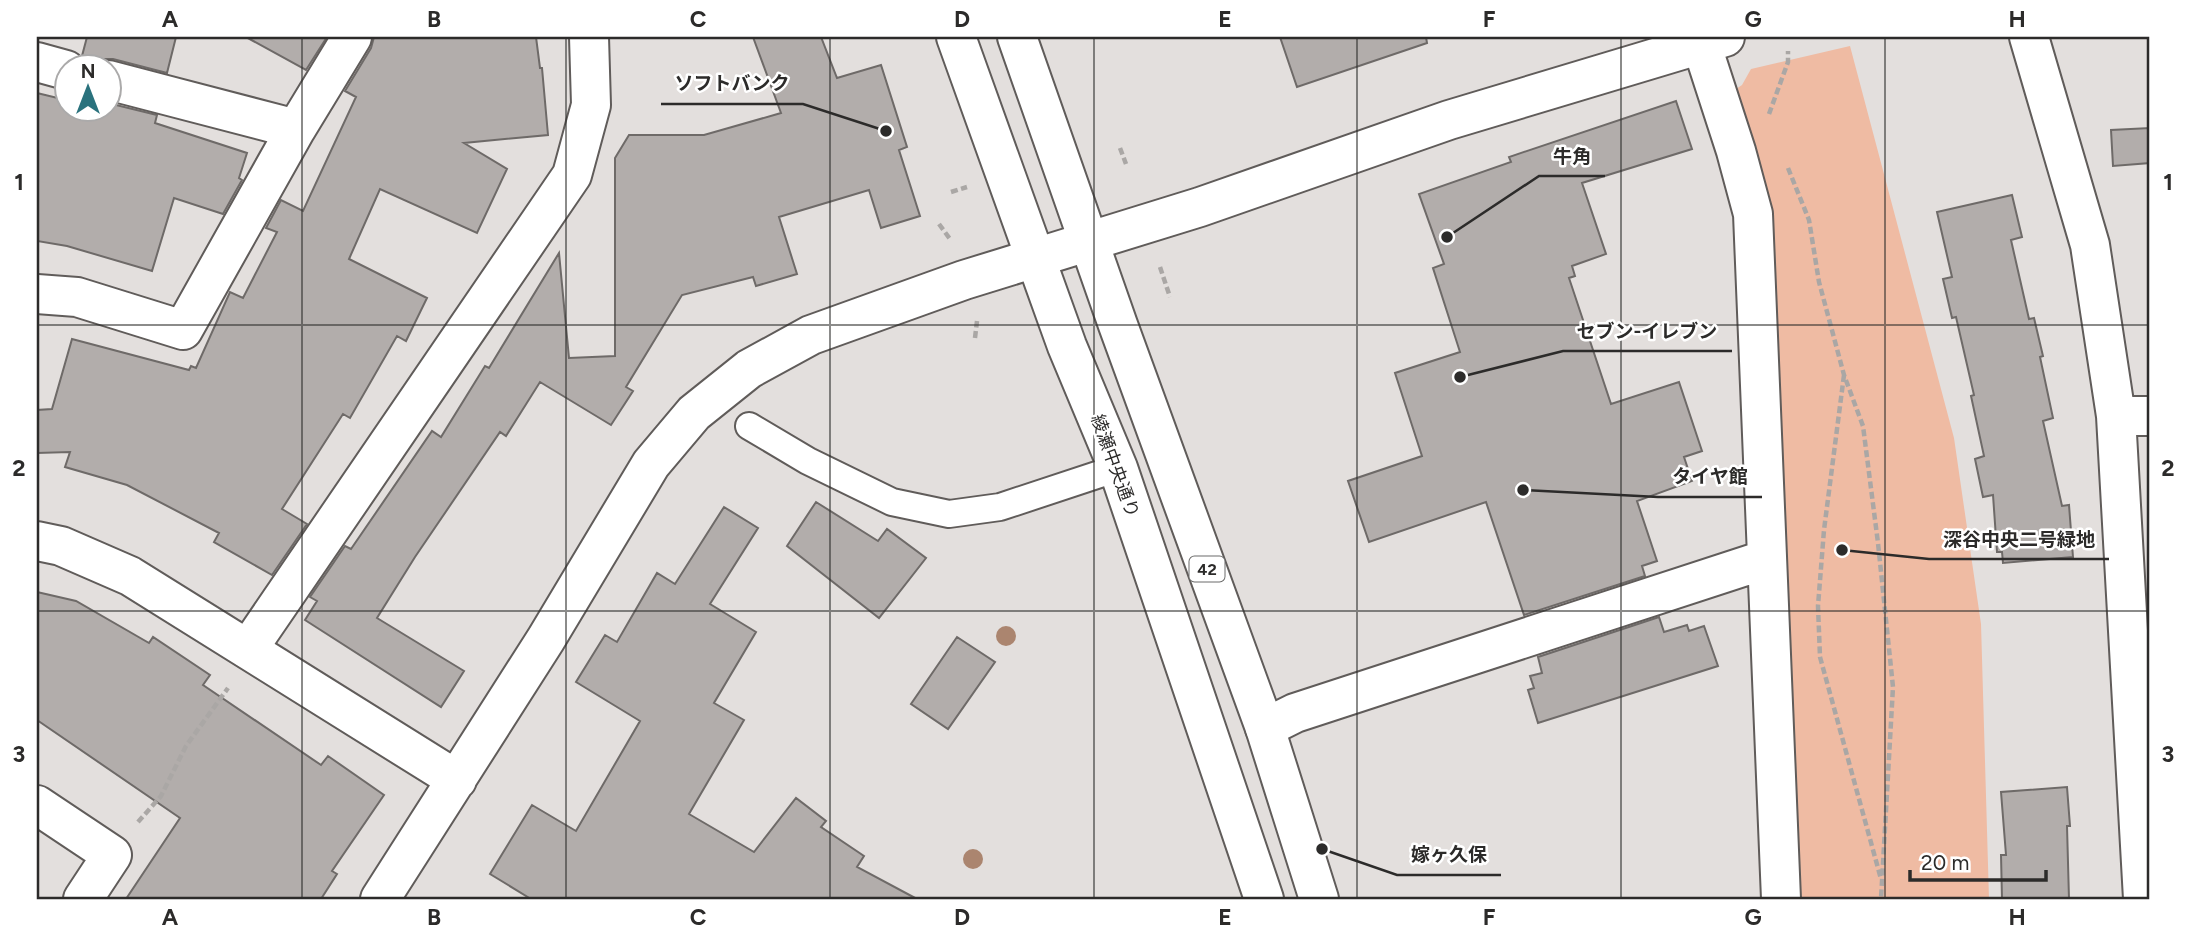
<svg xmlns="http://www.w3.org/2000/svg" width="2187" height="936" font-family="Figtree,'Noto Sans JP',sans-serif">
  <style>
    .green { fill: #efbba3 }
    .building { fill: #b2adab; stroke: #6e6a68; stroke-width: 2 }
    .lines { fill: none; stroke-linecap: round; stroke-linejoin: round }
    .service-casing { stroke: #605c5a; stroke-width: 30 }
    .minor-casing { stroke: #605c5a; stroke-width: 42 }
    .tertiary-casing { stroke: #605c5a; stroke-width: 42 }
    .primary-casing { stroke: #605c5a; stroke-width: 42 }
    .path { stroke: #aaa7a5; stroke-width: 4.5; stroke-dasharray: 7 3.5; stroke-linecap: butt }
    .service { stroke: #fff; stroke-width: 26 }
    .minor { stroke: #fff; stroke-width: 38 }
    .tertiary { stroke: #fff; stroke-width: 38 }
    .primary { stroke: #fff; stroke-width: 38 }
    .tree { fill: #ab856f }
    .grid { fill: none; stroke: #2c2b2a; stroke-width: 2; stroke-opacity: 0.55 }
    .labels { text-anchor: middle; stroke-width: 5; stroke-linejoin: round; paint-order: stroke }
    .shield { fill: #fff; stroke: #6b6b6a; stroke-width: 2 }
    .shield-label { font-size: 16px; font-weight: bold; fill: #2c2b2a }
    .street-label { font-size: 18px; fill: #2c2b2a; stroke: #fff }
    .leader { fill: none; stroke: #2c2b2a; stroke-width: 2.5 }
    .callout-dot { fill: #2c2b2a; stroke: #fff; stroke-width: 2.5 }
    .callout-label { font-size: 19px; text-anchor: middle; font-weight: bold; fill: #2c2b2a; stroke: #fff; stroke-width: 5; stroke-linejoin: round; paint-order: stroke }
    .neatline { fill: none; stroke: #2c2b2a; stroke-width: 2.5 }
    .grid-label { font-size: 23px; text-anchor: middle; font-weight: bold; fill: #2c2b2a }
  </style>
  <rect width="100%" height="100%" fill="#e3dfdd"/>
  <path class="green" d="M1850,46l104,392 27,186 8,275h-190l-69,-806 12,-8 9,-16z"/>
  <path class="building" d="M87,37h89l-9,36 -54,-14h-11l-11,7h-4l-5,-10z
    M246,37h81l-21,33z
    M374,37h162l4,31h2l6,67 -84,8 43,26 -30,64 -97,-44 -31,70 78,39 -21,43 -9,-5 -47,82 -7,-4 -61,95 25,15 -35,51 -58,-33 5,-9 -92,-48 -62,-18 5,-15 -33,1v-43l15,-1 20,-70 117,31 2,-4 5,2 34,-76 13,6 34,-66 -11,-4 15,-28 22,11 53,-114 -11,-6 26,-43z
    M753,37h68l16,41 44,-13 26,82 -8,3 21,66 -39,12 -12,-38 -90,27 18,57 -41,12 -3,-9 -71,18 -56,92 7,4 -22,34 -71,-43 -34,54 -6,-4 -85,125 -38,61 87,53 -23,36 -136,-87 12,-19 -7,-4 35,-51 6,3 81,-118 9,6 44,-71 4,2 70,-115 10,105 46,-2v-198l14,-23h75l77,-22z
    M1280,37h146l1,6 -130,44z
    M37,93l29,7v8h42v-5l49,12 -2,8 92,30 -8,25 3,2 -19,34 -49,-16 -22,73 -85,-25 -30,-5z
    M1676,101l16,48 -110,34 24,71 -34,12 3,10 -6,2 42,126 68,-22 23,69 -18,6 8,24 -55,20 20,60 -15,5 3,10 -121,39 -38,-113 -117,40 -21,-61 74,-25 -27,-83 65,-21 -27,-84 11,-4 -25,-70 92,-32 -2,-5z
    M2150,128v35l-37,3 -2,-36z
    M2012,195l10,42 -11,3 18,79 5,-1 9,38 -3,1 13,61 -10,3 19,85 7,-1 4,52 -70,6 -1,-11h-5l-4,-57 -10,2 -8,-38 9,-3 -13,-60 3,-1 -18,-78 -4,1 -9,-39 9,-2 -15,-65z
    M816,502l62,39 9,-12 39,29 -47,60 -92,-72z
    M724,507l34,21 -48,76 46,28 -42,71 30,17 -55,94 65,38 42,-54 30,23 -5,6 43,29 -7,11 60,32h-386l-41,-25 42,-69 44,26 64,-110 -64,-39 29,-47 12,7 40,-69 18,11z
    M37,592l39,9 73,42 4,-6 57,38 -7,10 118,80 7,-9 56,39 -52,76 5,3 -16,25h-195l54,-81 -143,-98z
    M1659,617l5,15 23,-7 2,6 15,-5 14,40 -180,57 -10,-33 6,-2 -4,-12 12,-3 -4,-16z
    M957,637l38,25 -47,67 -37,-25z
    M2067,787l3,39h-3l2,73h-67l-1,-44h5l-5,-63z"/>
  <g class="lines">
    <g class="service-casing">
      <path id="service" d="M749,426l59,35 84,41 57,12 51,-7 118,-39"/>
    </g>
    <g class="minor-casing">
      <path id="minor" d="M2029,37l61,208 26,171 27,483
        M1701,43l35,108 17,63 28,685
        M37,62l29,8
        M108,80l188,49
        M37,294l40,3 106,33 113,-201 56,-92
        M2116,416h34
        M248,649l324,-474 19,-70 -2,-68
        M1265,728l30,-15 472,-154
        M37,805l75,50 -29,44"/>
    </g>
    <g class="tertiary-casing">
      <path id="tertiary" d="M37,541l24,5 69,30 327,204
        M380,899l166,-260 105,-175 43,-51 55,-44 62,-34 153,-55 236,-73 249,-87 276,-83"/>
    </g>
    <g class="primary-casing">
      <path id="primary" d="M956,37l111,309 51,122 146,431
        M1017,37l101,288 147,403 54,171"/>
    </g>
    <path class="path" d="M1769,114l19,-52v-11
      M1120,148l6,16
      M1788,168l21,52 10,62 25,93 19,51 15,117 15,144 -12,212
      M951,192l16,-5
      M939,224l11,15
      M1160,267l10,30
      M975,338l2,-17
      M1844,375l-20,155 -6,76 2,51 61,222
      M138,822l23,-26 25,-50 42,-58"/>
    <use href="#service" class="service"/>
    <use href="#minor" class="minor"/>
    <use href="#tertiary" class="tertiary"/>
    <use href="#primary" class="primary"/>
  </g>
  <g class="tree">
    <circle cx="1006" cy="636" r="10"/>
    <circle cx="973" cy="859" r="10"/>
  </g>
  <path class="grid" d="M302,37v862M566,37v862M830,37v862M1094,37v862M1357,37v862M1621,37v862M1885,37v862M37,325h2113M37,611h2113"/>
  <g class="labels">
    <rect class="shield" x="1189.5" y="556.5" width="35" height="25" rx="5"/>
    <g class="shield-label">
      <text x="1207" y="575">42</text>
    </g>
    <g class="street-label">
      <text transform="translate(1115 466) rotate(70)" y="6">綾瀬中央通り</text>
    </g>
  </g>
  <path class="leader" d="M886 131L803 104H661M1447 237L1539 176H1605M1460 377L1563 351H1732M1523 490L1658 497H1762M1842 550L1929 559H2109M1322 849L1397 875H1501"/>
  <g class="callout-dot">
    <circle cx="886" cy="131" r="7"/>
    <circle cx="1447" cy="237" r="7"/>
    <circle cx="1460" cy="377" r="7"/>
    <circle cx="1523" cy="490" r="7"/>
    <circle cx="1842" cy="550" r="7"/>
    <circle cx="1322" cy="849" r="7"/>
  </g>
  <g class="callout-label">
    <text x="732" y="90">ソフトバンク</text>
    <text x="1572" y="163">牛角</text>
    <text x="1647" y="338">セブン-イレブン</text>
    <text x="1710" y="483">タイヤ館</text>
    <text x="2019" y="546">深谷中央二号緑地</text>
    <text x="1449" y="861">嫁ヶ久保</text>
  </g>
  <rect width="2187" height="936" fill="none" stroke="#ffffff" stroke-width="77"/>
  <g transform="translate(88 88)"><circle r="33" fill="#ffffff" stroke="#abaaaa" stroke-width="2"/>
  <path d="M0-5L12 26L0 18L-12 26Z" fill="#2a727d"/>
  <text y="-10" font-size="19" font-weight="bold" text-anchor="middle" fill="#2c2b2a">N</text>
  </g>
  <path d="M1910 870v10h136v-10" fill="none" stroke="#2c2b2a" stroke-width="3.5"/>
  <text x="1921" y="870" font-size="21" fill="#2c2b2a" stroke="#ffffff" stroke-width="5" paint-order="stroke">20 m</text>
  <rect x="38" y="38" width="2110" height="860" class="neatline"/>
  <g class="grid-label">
    <text x="170" y="27">A</text>
    <text x="434" y="27">B</text>
    <text x="698" y="27">C</text>
    <text x="962" y="27">D</text>
    <text x="1225" y="27">E</text>
    <text x="1489" y="27">F</text>
    <text x="1753" y="27">G</text>
    <text x="2017" y="27">H</text>
    <text x="19" y="190">1</text>
    <text x="2168" y="190">1</text>
    <text x="19" y="476">2</text>
    <text x="2168" y="476">2</text>
    <text x="19" y="762">3</text>
    <text x="2168" y="762">3</text>
    <text x="170" y="925">A</text>
    <text x="434" y="925">B</text>
    <text x="698" y="925">C</text>
    <text x="962" y="925">D</text>
    <text x="1225" y="925">E</text>
    <text x="1489" y="925">F</text>
    <text x="1753" y="925">G</text>
    <text x="2017" y="925">H</text>
  </g>
</svg>
